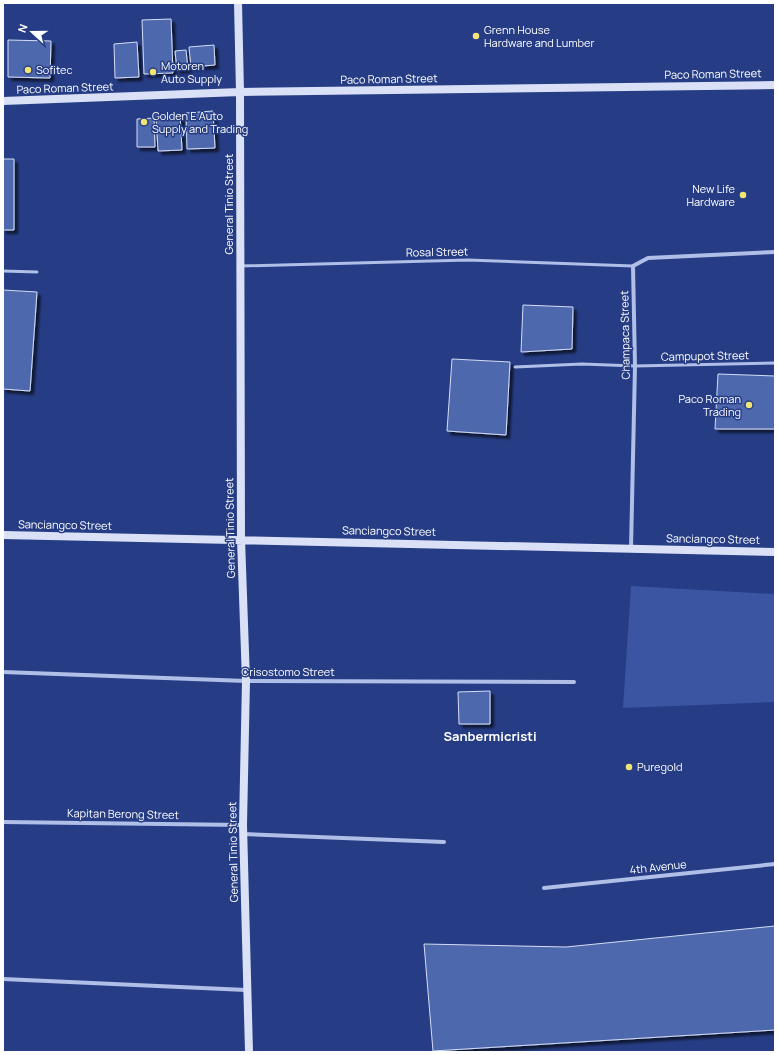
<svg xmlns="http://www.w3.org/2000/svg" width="778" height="1055" font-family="Manrope,sans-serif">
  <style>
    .green { fill: #3b55a2 }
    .building { fill: #4e67ad; stroke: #d4ddf6; filter: url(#shadow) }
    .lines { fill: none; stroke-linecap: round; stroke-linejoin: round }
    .lane { stroke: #b0bfe8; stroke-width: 3 }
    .street { stroke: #b0bfe8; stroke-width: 4 }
    .secondary { stroke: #dae1f7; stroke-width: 8 }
    .poi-dot { fill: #f1e575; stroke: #263d85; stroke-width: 1.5 }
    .labels { text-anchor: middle; stroke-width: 3; stroke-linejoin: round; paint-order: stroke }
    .poi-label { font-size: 11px; fill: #fff; stroke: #263d85; text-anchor: start }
    .street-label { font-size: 11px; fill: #fff; stroke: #263d85 }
    .quarter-label { font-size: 13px; font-weight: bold; fill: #fff; stroke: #263d85 }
  </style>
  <defs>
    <filter id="shadow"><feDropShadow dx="3.5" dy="3.5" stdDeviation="1" flood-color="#0009"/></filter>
  </defs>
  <rect width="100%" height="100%" fill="#263d85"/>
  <path class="green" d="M631,586l144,8v108l-152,6z"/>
  <path class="building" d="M171,19l2,54 -29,1 -2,-54z
    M8,40l43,1 -1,37 -42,-1z
    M137,42l2,35 -24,1 -1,-34z
    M214,45l1,20 -24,2 -2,-20z
    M186,50l2,19 -11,1 -2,-19z
    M213,111l2,37 -28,1 -1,-36z
    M180,114l2,36 -24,1 -2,-36z
    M154,118l1,29h-18v-28z
    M3,159h11v71h-11z
    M3,290l34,2 -7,99 -27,-2z
    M523,305l50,2 -1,42 -51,3z
    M452,359l58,3 -4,73 -59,-4z
    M718,374l57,2v53h-60z
    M490,691v33h-31l-1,-32z
    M775,926v104l-342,21 -9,-107 142,3z"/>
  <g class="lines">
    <path class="lane" d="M241,266l227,-6 165,6
      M3,271l34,1
      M515,367l67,-3 53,2 140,-3"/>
    <path class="street" d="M631,548l4,-182 -2,-100 15,-8 127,-6
      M3,672l243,9 328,1
      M3,822l240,3
      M243,834l201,8
      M544,888l231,-24
      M3,979l243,11"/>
    <path class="secondary" d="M238,3l2,89 1,447 5,142 -3,144 6,227
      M3,101l237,-9 535,-7
      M3,535l772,17"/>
  </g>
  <g class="poi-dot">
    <circle cx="476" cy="36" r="4"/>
    <circle cx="28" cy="70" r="4"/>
    <circle cx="153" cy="72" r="4"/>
    <circle cx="144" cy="122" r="4"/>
    <circle cx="743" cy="195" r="4"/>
    <circle cx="749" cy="405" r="4"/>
    <circle cx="629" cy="767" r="4"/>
  </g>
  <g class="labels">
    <g class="poi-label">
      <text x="484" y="34">Grenn House<tspan x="484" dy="13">Hardware and Lumber</tspan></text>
      <text x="161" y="70">Motoren<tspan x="161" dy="13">Auto Supply</tspan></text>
      <text x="36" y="74">Sofitec</text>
      <text x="152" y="120">Golden E Auto<tspan x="152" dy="13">Supply and Trading</tspan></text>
      <text x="735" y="193" text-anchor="end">New Life<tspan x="735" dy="13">Hardware</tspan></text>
      <text x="741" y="403" text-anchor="end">Paco Roman<tspan x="741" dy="13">Trading</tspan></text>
      <text x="637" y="771">Puregold</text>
    </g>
    <g class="street-label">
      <text transform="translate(713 74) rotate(-1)" y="4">Paco Roman Street</text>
      <text transform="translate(389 79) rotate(-1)" y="4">Paco Roman Street</text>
      <text transform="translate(65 88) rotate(-2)" y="4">Paco Roman Street</text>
      <text transform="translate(229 204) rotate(-90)" y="4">General Tinio Street</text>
      <text transform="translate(437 252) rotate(-1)" y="4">Rosal Street</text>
      <text transform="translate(625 335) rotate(-91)" y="4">Champaca Street</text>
      <text transform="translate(705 356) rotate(-1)" y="4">Campupot Street</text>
      <text transform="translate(65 525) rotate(1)" y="4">Sanciangco Street</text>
      <text transform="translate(230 528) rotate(-91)" y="4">General Tinio Street</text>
      <text transform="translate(389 531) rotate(1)" y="4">Sanciangco Street</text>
      <text transform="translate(713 539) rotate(1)" y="4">Sanciangco Street</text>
      <text x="288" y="676">Crisostomo Street</text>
      <text transform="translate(123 814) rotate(1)" y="4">Kapitan Berong Street</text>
      <text transform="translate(233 852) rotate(-91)" y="4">General Tinio Street</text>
      <text transform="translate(658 867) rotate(-6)" y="4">4th Avenue</text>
    </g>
    <g class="quarter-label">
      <text x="490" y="741">Sanbermicristi</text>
    </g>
  </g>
  <rect width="778" height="1055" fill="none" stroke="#ffffff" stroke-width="8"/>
  <g transform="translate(32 32) rotate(291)" stroke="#263d85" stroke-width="3" paint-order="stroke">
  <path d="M0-3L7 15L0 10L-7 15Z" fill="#ffffff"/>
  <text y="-6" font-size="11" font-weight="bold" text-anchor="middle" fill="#ffffff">N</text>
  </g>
</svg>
